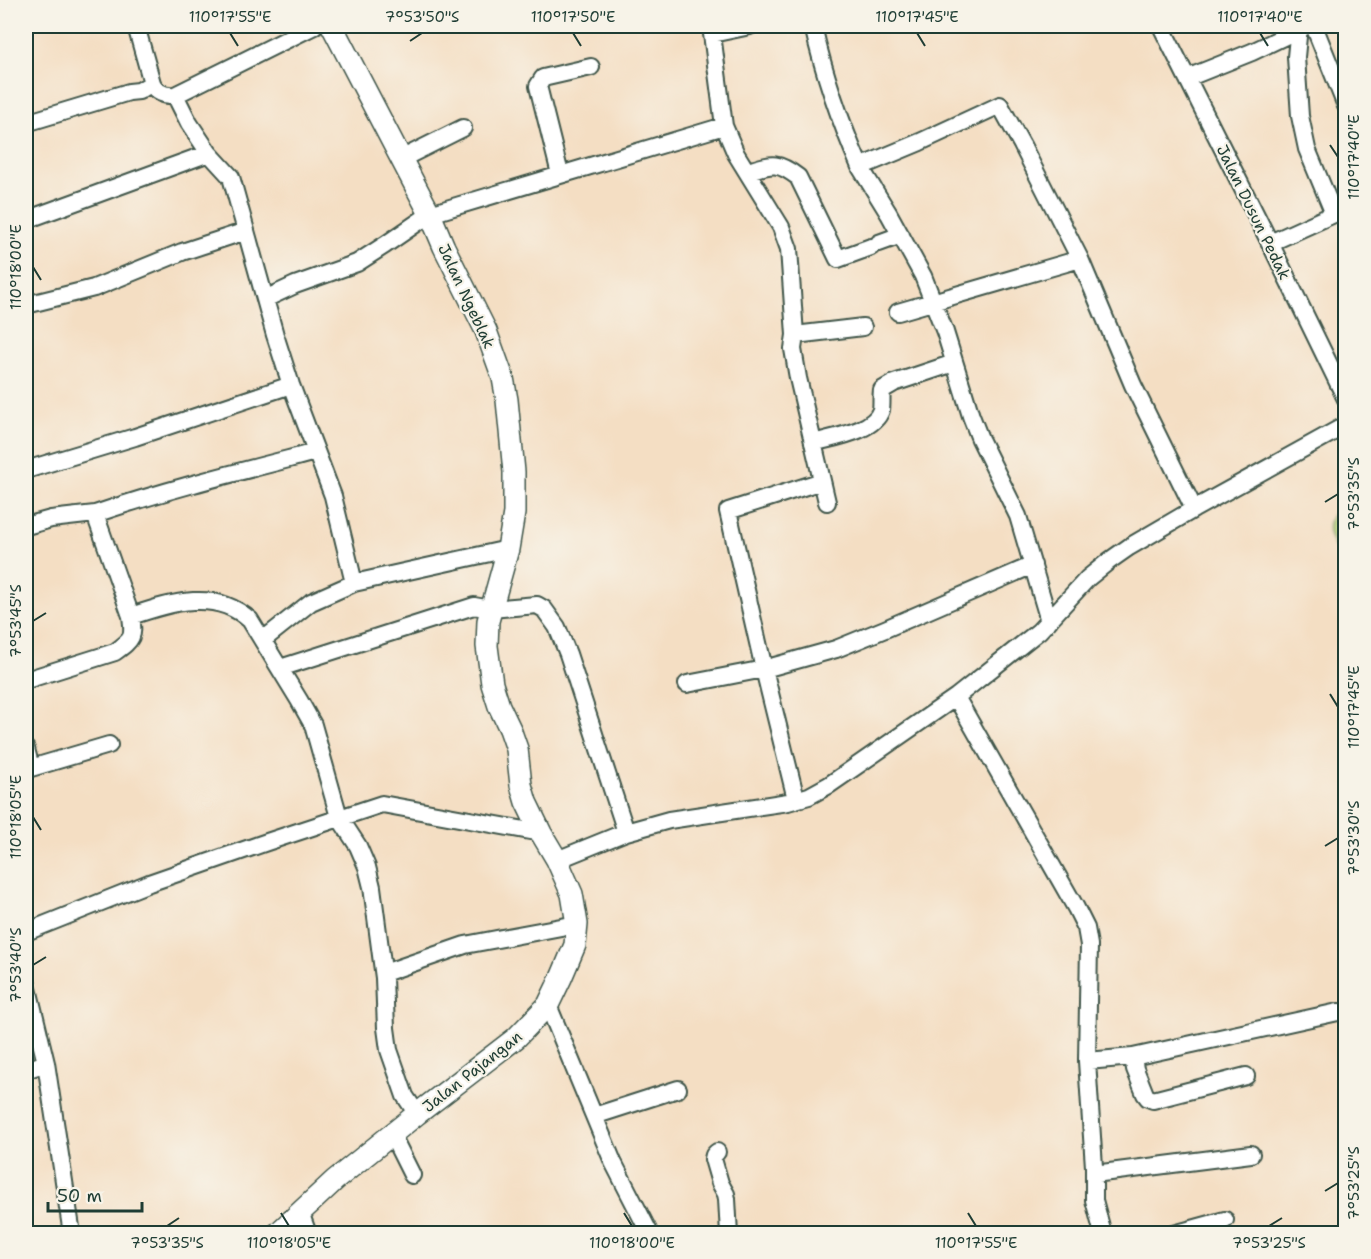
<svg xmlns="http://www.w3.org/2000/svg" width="1371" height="1259" font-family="'Shantell Sans',sans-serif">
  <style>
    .cemetery { fill: url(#cemetery-stones); stroke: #698654; stroke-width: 1.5 }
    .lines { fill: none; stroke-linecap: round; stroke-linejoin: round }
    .minor-casing { stroke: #3f5549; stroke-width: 20 }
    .major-casing { stroke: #3f5549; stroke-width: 24 }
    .minor { stroke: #fff; stroke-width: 16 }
    .major { stroke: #fff; stroke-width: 21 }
    .ticks { fill: none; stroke: #1f3d34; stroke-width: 2 }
    .labels { text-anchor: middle; stroke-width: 4.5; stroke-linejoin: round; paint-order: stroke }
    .street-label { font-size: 16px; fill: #1f3d34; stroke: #f7f3e8 }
    .neatline { fill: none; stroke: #1f3d34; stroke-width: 2 }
    .ticks-label { font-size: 15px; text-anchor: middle; fill: #1f3d34 }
  </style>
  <defs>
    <pattern id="cemetery-stones" width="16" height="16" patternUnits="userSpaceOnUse" patternTransform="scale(1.5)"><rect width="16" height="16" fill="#b3ce74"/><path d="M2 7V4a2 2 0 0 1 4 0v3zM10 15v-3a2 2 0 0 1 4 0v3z" fill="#91a860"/></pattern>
  </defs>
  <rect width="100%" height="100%" fill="#f7f3e8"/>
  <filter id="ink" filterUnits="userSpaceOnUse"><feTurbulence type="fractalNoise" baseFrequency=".0167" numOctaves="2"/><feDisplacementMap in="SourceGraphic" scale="12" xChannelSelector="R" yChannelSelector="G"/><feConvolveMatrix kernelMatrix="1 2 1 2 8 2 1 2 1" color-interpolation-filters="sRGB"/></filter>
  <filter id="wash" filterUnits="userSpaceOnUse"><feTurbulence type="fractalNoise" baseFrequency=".008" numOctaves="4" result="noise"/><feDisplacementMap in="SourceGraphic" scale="24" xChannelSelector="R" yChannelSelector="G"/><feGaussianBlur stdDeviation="1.35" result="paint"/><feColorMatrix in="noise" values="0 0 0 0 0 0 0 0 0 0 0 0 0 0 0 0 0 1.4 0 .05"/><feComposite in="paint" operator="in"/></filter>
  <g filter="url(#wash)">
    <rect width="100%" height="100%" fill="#f4dec3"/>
    <path class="cemetery" d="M1345,504v59c-14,-22 -29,-41 0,-59z"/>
  </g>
  <g filter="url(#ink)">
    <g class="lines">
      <g class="minor-casing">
        <path id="minor" d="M750,26l-38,8 12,92 12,28 45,73 8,22 6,86 -2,14 5,29 29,124
          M813,26c11,48 27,95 47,141
          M1161,26l109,217 76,156
          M1314,26l32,80
          M1187,78l65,-26 52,-25
          M152,83c4,10 13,13 23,12l139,-69
          M175,95l14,28 20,30 22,24 44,158 16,50 42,111 21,87 154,-34
          M26,123l103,-31 10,-1 13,-8 -16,-57
          M401,159l62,-31
          M748,171c24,-7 29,-10 50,6l40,82 33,-12
          M560,174l-22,-88 5,-8 48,-11
          M26,220l183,-67
          M879,243l22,-8
          M1270,243l64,-29 -27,-65 -7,-33 -4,-59 3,-31
          M265,299l30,-14 62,-22 28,-18 45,-31 294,-88
          M26,305l68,-17 88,-36 64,-21
          M898,312l182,-53
          M795,335l68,-8
          M813,443c20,-6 61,-11 68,-33 1,-6 0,-14 1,-20l12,-7 60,-20
          M26,470l109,-33 156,-52
          M822,481l-94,30 36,158 72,-20 49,-20 148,-64
          M95,514c73,-25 147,-43 221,-62
          M26,526l25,-7 44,-5 36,102
          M1049,621l-31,-105 -38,-77 -9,-23 -26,-84 -22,-56 -34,-62 -29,-47 60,-25 80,-37 22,40 58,114 53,126 61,124
          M263,640l48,-38 43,-19
          M280,668l194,-62 17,3 46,-4 7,4 13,18 11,27 58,178
          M26,680l89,-28c18,-13 19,-15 16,-36 40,-13 84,-28 119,4l49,80 14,25 26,92 19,29 9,21 5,20 12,91 2,50 3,22 16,46 12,18
          M687,684l77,-15 32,130
          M956,697l120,211 10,20 3,17 -2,116 7,106v33l9,34
          M26,749l5,19 -5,2
          M31,768l78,-23
          M557,860l69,-28 43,-12 119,-18 21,-6 20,-11 127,-88 83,-66 49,-53 21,-17 20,-14 65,-38 152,-84
          M26,932l123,-49 118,-41 115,-38 159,29
          M384,973l81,-28 112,-21
          M26,980l20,83 26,171
          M548,1005l46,111 84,-27
          M1133,1057l205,-45 8,1
          M1087,1061l46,-4 2,12 10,25 3,4 5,2 93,-24
          M26,1070l20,-7
          M594,1116l19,46 37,72
          M392,1135l20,40
          M717,1152l-3,3 -1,4 7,24 6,11 1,5 2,35
          M1094,1174l157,-20
          M300,1212l8,22
          M1174,1234l51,-14"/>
      </g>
      <g class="major-casing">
        <path id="major" d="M277,1234l58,-54 82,-66 99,-76 32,-33 13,-27 14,-33 2,-21 -5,-30 -15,-34 -16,-27 -15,-31 -5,-17 -4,-36 -7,-20 -11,-23 -7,-22 -5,-38 1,-25 20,-72 6,-36v-41l-7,-72 -4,-22 -17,-47 -42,-84 -14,-33 -98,-188"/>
      </g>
      <use href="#minor" class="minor"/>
      <use href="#major" class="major"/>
    </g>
  </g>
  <path class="ticks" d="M230,33l8,13M573,33l8,13M917,33l8,13M1260,33l8,13M410,41l12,-8M1330,145l8,12M33,267l8,13M1325,502l13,-8M33,621l13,-8M1330,694l8,13M33,817l8,13M1325,846l13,-8M33,965l13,-8M1325,1191l13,-8M281,1213l8,13M624,1213l8,13M968,1213l8,13M167,1226l12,-8M1269,1226l13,-8"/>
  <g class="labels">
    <g class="street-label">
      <text transform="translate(1254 212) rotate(64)" y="6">Jalan Dusun Pedak</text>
      <text transform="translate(467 296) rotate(65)" y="6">Jalan Ngeblak</text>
      <text transform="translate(472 1071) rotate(-38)" y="6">Jalan Pajangan</text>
    </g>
  </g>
  <rect width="1371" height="1259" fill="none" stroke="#f7f3e8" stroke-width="66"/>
  <path d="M48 1202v9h94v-9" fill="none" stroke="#1f3d34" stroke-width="3"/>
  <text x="57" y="1202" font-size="18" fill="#1f3d34" stroke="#f7f3e8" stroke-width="4.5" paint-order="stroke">50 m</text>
  <rect x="33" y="33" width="1305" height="1193" class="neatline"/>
  <g class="ticks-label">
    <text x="230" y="22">110°17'55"E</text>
    <text x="422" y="22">7°53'50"S</text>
    <text x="573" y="22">110°17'50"E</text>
    <text x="917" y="22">110°17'45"E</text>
    <text x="1260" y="22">110°17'40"E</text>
    <text transform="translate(1354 157) rotate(-90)" y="5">110°17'40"E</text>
    <text transform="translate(16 267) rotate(-90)" y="5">110°18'00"E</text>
    <text transform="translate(1354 494) rotate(-90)" y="5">7°53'35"S</text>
    <text transform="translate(16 621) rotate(-90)" y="5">7°53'45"S</text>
    <text transform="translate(1354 707) rotate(-90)" y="5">110°17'45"E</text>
    <text transform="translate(16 817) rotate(-90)" y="5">110°18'05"E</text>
    <text transform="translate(1354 838) rotate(-90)" y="5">7°53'30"S</text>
    <text transform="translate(16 965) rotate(-90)" y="5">7°53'40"S</text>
    <text transform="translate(1354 1183) rotate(-90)" y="5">7°53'25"S</text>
    <text x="167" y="1248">7°53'35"S</text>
    <text x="289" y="1248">110°18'05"E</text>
    <text x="632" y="1248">110°18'00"E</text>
    <text x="976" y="1248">110°17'55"E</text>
    <text x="1269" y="1248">7°53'25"S</text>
  </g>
</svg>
